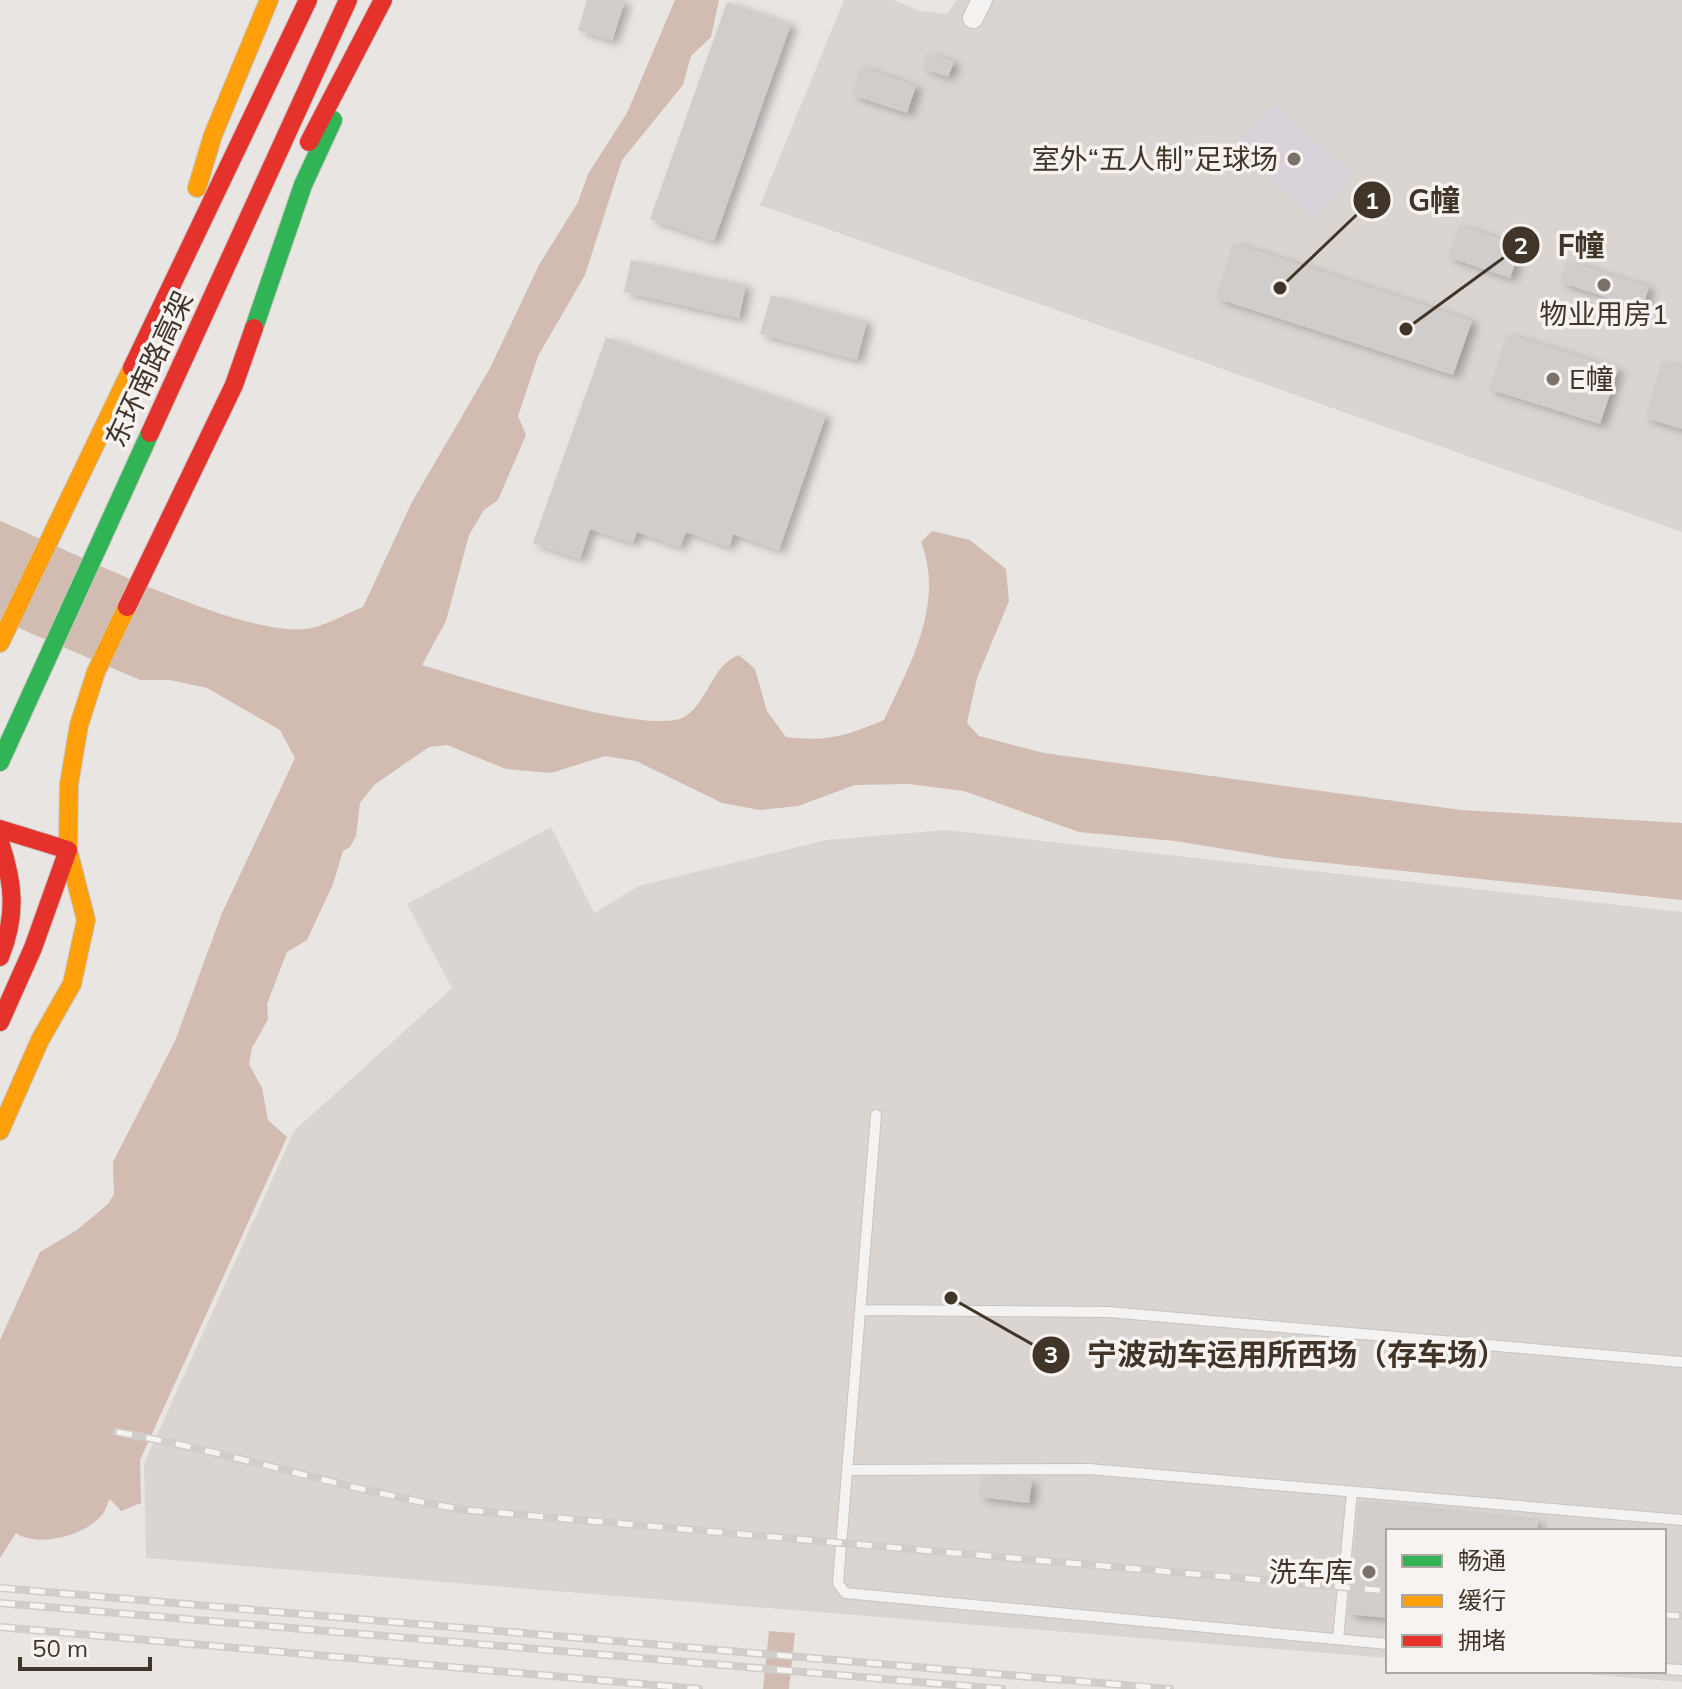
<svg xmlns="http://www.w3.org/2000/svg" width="1682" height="1689" font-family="Mulish,'Noto Sans SC',sans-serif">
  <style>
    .built { fill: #dbd5d1 }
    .green { fill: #d9d2da }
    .water { fill: #d2bcb1 }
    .building { fill: #d0cdcb; filter: url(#shadow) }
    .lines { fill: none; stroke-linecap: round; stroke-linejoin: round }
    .lane-casing { stroke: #c6c3c1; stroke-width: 12 }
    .street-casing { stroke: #c6c3c1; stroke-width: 22 }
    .fast-casing { stroke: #c5c2bf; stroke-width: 20 }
    .slow-casing { stroke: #c5c2bf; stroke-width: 20 }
    .jam-casing { stroke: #c5c2bf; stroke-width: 20 }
    .lane { stroke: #f5f3f2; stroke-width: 10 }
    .street { stroke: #f5f3f2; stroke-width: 20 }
    .fast { stroke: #30b455; stroke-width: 18 }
    .slow { stroke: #ff9f0a; stroke-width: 18 }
    .jam { stroke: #e5322d; stroke-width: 18 }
    .rail-casing { stroke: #d0cdcb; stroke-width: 8 }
    .rail { stroke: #f7f3f1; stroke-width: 5; stroke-dasharray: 15; stroke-linecap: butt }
    .poi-dot { fill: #7b726a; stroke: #f7f3f1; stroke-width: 3 }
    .labels { text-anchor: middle; stroke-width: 7; stroke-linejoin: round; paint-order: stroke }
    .poi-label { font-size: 28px; fill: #413429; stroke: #f7f3f1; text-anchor: end }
    .street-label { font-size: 28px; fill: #413429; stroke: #f7f3f1 }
    .leader { fill: none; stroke: #413429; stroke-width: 3 }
    .callout-dot { fill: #413429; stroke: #f7f3f1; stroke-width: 3 }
    .mark-label { font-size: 24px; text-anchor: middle; font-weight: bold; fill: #fff }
    .callout-label { font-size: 30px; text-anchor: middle; font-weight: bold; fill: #413429; stroke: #f7f3f1; stroke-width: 7; stroke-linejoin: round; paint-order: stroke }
  </style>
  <defs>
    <filter id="shadow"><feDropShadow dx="6" dy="3.5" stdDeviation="4" flood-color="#0004"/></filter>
  </defs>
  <rect width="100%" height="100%" fill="#e8e5e3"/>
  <path class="built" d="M844,0h50l25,11 28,3 10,-14h725v532l-922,-327z
    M551,827l43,86 45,-27 187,-46 119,-10 737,82v770l-131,-11h113v-140h-276v127l-1242,-100 -2,-94 150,-333 158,-143 -45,-84z"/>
  <path class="green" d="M1274,103l79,72 -38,43 -80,-74z"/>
  <path class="water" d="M675,0h44l-8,37 -20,19 -8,29 -61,75 -37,115 -47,81 -20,60 8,19 -28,65 -14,10 -15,25 -23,86 -24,44c43,13 229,72 262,52 25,-15 27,-52 55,-62l16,14 12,42 19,26c42,5 60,-1 98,-17 26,-55 61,-117 37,-178l11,-11 38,9 36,29 3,32 -32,77 -10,45 12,13 65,17 417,57 221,13v77l-403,-42 -104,-17 -96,-9 -115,-41 -56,-7 -53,1 -57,21 -38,4 -38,-7 -86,-42 -31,-5 -54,17 -45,-4 -59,-24 -18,2 -55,38 -14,18 -4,33 -6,11 -7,4 -10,33 -26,56 -20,12 -20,52 1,15 -16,29 -3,16 13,24 6,32 19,17 -147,323 1,43 -20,8 -11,-12c-3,5 -5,13 -9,17 -17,20 -64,32 -85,17l-16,25v-218l40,-88 37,-22 31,-26 6,-10 -1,-32 62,-121 47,-128 73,-155 -15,-28 -73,-42 -37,-8h-30l-140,-60v-99c69,29 237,115 305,108 19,-2 40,-15 58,-22l49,-105 78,-134 49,-103 39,-63 10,-28 39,-61z
    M769,1631l26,2 -6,56h-26z"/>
  <path class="building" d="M587,0h38l-13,41 -34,-11z
    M727,2l64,22 -77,217 -64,-22z
    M928,53l26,9 -6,15 -25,-9z
    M861,67l55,19 -9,27 -55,-18z
    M1459,225l62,21 -11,32 -62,-21z
    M1233,243l239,78 -19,54 -237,-77z
    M631,260l115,25 -7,33 -115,-26z
    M1567,261l82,26 -7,22 -82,-27z
    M771,295l96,26 -10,39 -97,-26z
    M1507,334l111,35 -18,55 -111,-35z
    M606,337l220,78 -47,135 -46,-16 -4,13 -43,-15 -6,15 -43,-15 -4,11 -43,-14 -10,30 -47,-16z
    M1662,362l20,6v61l-37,-11z
    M982,1477l50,3 -3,23 -50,-6z
    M1359,1503l179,18 -1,10h-149v87l-40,-4z"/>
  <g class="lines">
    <g class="lane-casing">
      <path id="lane" d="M876,1115l-38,468 7,10 543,51
        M861,1310l248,2 573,50
        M848,1470l241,-1 593,51
        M1338,1639l14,-147
        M1664,1669l18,1"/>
    </g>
    <g class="street-casing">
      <path id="street" d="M973,18l9,-18"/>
    </g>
    <g class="fast-casing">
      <path id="fast" d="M254,328l49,-143 30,-65
        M0,762l150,-329"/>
    </g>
    <g class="slow-casing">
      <path id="slow" d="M197,188l16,-53 56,-135
        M0,643l132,-275
        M0,1131l40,-91 32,-56 14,-64 -18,-70 1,-66 10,-59 17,-53 31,-65"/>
    </g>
    <g class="jam-casing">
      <path id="jam" d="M309,142l74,-142
        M132,368l176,-368
        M150,433l198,-433
        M127,607l107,-222 20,-57
        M0,829l68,21 -35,98 -33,74
        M0,842c14,42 17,73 0,115"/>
    </g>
    <use href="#lane" class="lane"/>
    <use href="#street" class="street"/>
    <use href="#fast" class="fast"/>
    <use href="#slow" class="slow"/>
    <use href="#jam" class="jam"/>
    <g class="rail-casing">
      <path id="rail" d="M117,1432c118,21 231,59 349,78l922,81
        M0,1588l1170,101
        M0,1603l1002,86
        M1664,1615l18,1
        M0,1627l699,62"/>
    </g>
    <use href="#rail" class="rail"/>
  </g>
  <g class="poi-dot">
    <circle cx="1294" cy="159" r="8"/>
    <circle cx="1604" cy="285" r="8"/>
    <circle cx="1553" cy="379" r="8"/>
    <circle cx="1369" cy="1572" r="8"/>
  </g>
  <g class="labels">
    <g class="poi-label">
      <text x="1278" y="169">室外“五人制”足球场</text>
      <text x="1604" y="324" text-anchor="middle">物业用房1</text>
      <text x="1569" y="389" text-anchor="start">E幢</text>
      <text x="1353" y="1582">洗车库</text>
    </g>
    <g class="street-label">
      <text transform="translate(149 369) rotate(-65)" y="10">东环南路高架</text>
    </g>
  </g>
  <path class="leader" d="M1280 288L1372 200M1406 329L1521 245M951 1298L1051 1355"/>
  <g class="callout-dot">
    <circle cx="1280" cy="288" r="8"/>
    <circle cx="1406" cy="329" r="8"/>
    <circle cx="951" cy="1298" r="8"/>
    <circle cx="1372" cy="200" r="20"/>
    <circle cx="1521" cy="245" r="20"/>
    <circle cx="1051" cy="1355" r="20"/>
  </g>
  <g class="mark-label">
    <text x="1372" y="209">1</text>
    <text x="1521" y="254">2</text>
    <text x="1051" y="1363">3</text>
  </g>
  <g class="callout-label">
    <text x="1434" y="211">G幢</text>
    <text x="1581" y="256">F幢</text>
    <text x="1297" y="1365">宁波动车运用所西场（存车场）</text>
  </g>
  <rect x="1386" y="1529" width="280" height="144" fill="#f7f3f1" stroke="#aea7a1" stroke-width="2"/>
  <rect x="1402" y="1555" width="40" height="12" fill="#30b455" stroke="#aea7a1" stroke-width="2"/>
  <text x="1458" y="1569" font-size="24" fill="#413429">畅通</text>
  <rect x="1402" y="1595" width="40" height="12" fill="#ff9f0a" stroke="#aea7a1" stroke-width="2"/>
  <text x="1458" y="1609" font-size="24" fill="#413429">缓行</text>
  <rect x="1402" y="1635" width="40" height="12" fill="#e5322d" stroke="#aea7a1" stroke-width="2"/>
  <text x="1458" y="1649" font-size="24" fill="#413429">拥堵</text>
  <path d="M20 1657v12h130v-12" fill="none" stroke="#413429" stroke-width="4"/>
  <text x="32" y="1657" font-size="24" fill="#413429" stroke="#f7f3f1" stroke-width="6" paint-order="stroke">50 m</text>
</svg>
